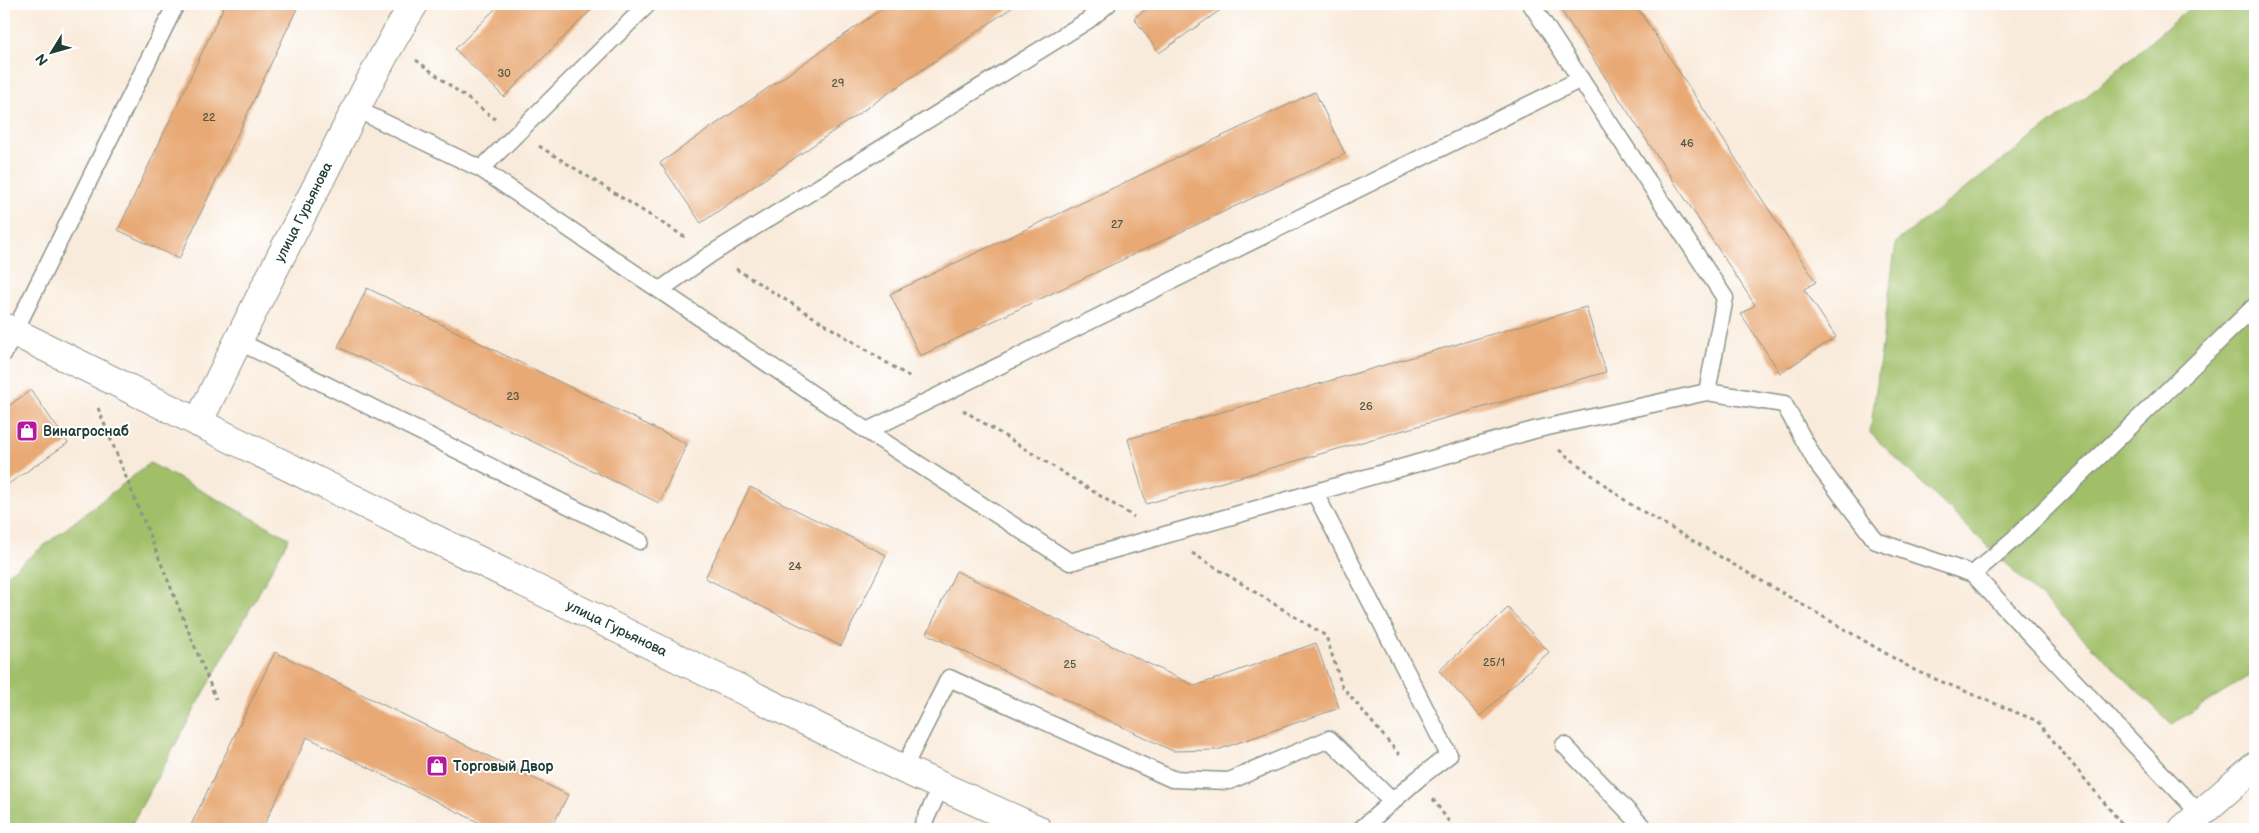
<svg xmlns="http://www.w3.org/2000/svg" width="2259" height="833" font-family="'Balsamiq Sans',sans-serif">
  <style>
    .green { fill: #a0bf68; stroke: #607e4e }
    .building { fill: #e8a975 }
    .lines { fill: none; stroke-linecap: round; stroke-linejoin: round }
    .lane-casing { stroke: #8c9488; stroke-width: 19 }
    .street-casing { stroke: #8c9488; stroke-width: 30 }
    .path { stroke: #8c9488; stroke-width: 3; stroke-dasharray: 4 4; stroke-linecap: butt }
    .lane { stroke: #fff; stroke-width: 16 }
    .street { stroke: #fff; stroke-width: 28 }
    .labels { text-anchor: middle; stroke-width: 4; stroke-linejoin: round; paint-order: stroke }
    .number-label { font-size: 11px; fill: #515844 }
    .street-label { font-size: 14px; fill: #1f3d34; stroke: #fff }
    .poi-label { font-size: 14px; font-weight: bold; fill: #1f3d34; stroke: #fff; text-anchor: start }
  </style>
  <rect width="100%" height="100%" fill="#fff"/>
  <filter id="ink" filterUnits="userSpaceOnUse"><feTurbulence type="fractalNoise" baseFrequency=".02" numOctaves="2"/><feDisplacementMap in="SourceGraphic" scale="10" xChannelSelector="R" yChannelSelector="G"/><feConvolveMatrix kernelMatrix="1 2 1 2 8 2 1 2 1" color-interpolation-filters="sRGB"/></filter>
  <filter id="wash" filterUnits="userSpaceOnUse"><feTurbulence type="fractalNoise" baseFrequency=".0096" numOctaves="4" result="noise"/><feDisplacementMap in="SourceGraphic" scale="20" xChannelSelector="R" yChannelSelector="G"/><feGaussianBlur stdDeviation="1.12" result="paint"/><feColorMatrix in="noise" values="0 0 0 0 0 0 0 0 0 0 0 0 0 0 0 0 0 1.4 0 .05"/><feComposite in="paint" operator="in"/></filter>
  <g filter="url(#wash)">
    <rect width="100%" height="100%" fill="#f9ebdb"/>
    <path class="green" d="M2194,4h61v668l-83,52 -302,-291 26,-191 196,-150z
      M150,463l139,75 -160,291h-125v-252z"/>
    <g id="blocks">
      <path class="building" d="M225,4h74l-120,255 -61,-29z
        M500,4h97l-93,93 -49,-48z
        M889,4h128l-316,219 -41,-60z
        M1153,4h76l-70,49 -25,-35z
        M1557,4h78l181,278 -12,7 32,48 -56,36 -39,-59 14,-9z
        M1315,92l30,62 -425,202 -30,-62z
        M367,288l320,156 -28,59 -321,-156z
        M1586,307l20,65 -460,132 -18,-65z
        M31,390l37,53 -64,44v-78z
        M750,487l136,68 -45,91 -136,-68z
        M956,571l239,115 121,-43 23,65 -122,42 -44,1 -246,-117z
        M1508,608l41,44 -69,64 -41,-45z
        M275,652l293,143 -17,34h-74l3,-6 -173,-86 -45,92h-73z"/>
    </g>
  </g>
  <g filter="url(#ink)">
    <use href="#blocks" fill-opacity="0" stroke="#8c9488" stroke-width="1"/>
    <g class="lines">
      <g class="lane-casing">
        <path id="lane" d="M356,109l125,60 386,262 203,131 464,-132 173,-38 18,-94 -194,-294
          M481,169l167,-165
          M660,290l51,-36 376,-233 21,-17
          M238,341l402,200
          M4,353l172,-349
          M1707,392l77,12 32,58 60,79 97,33
          M867,431l714,-352
          M1315,493l134,262 -30,23 -58,51
          M1564,745l81,84
          M903,769l46,-91 223,101 57,2 100,-42 64,63
          M2200,814l-227,-240 43,-37 239,-231
          M921,829l20,-43"/>
      </g>
      <g class="street-casing">
        <path id="street" d="M4,327l899,442 134,60
          M198,423c40,-83 81,-164 123,-245 30,-59 58,-118 93,-174
          M2183,829l72,-63"/>
      </g>
      <path class="path" d="M416,60l79,59
        M539,146l149,93
        M736,269l177,110
        M98,408l118,291
        M963,410l171,107
        M1559,450l71,54 286,167 121,50 89,108
        M1192,553l134,83 16,50 60,72
        M1433,799l21,30"/>
      <use href="#lane" class="lane"/>
      <use href="#street" class="street"/>
    </g>
  </g>
  <defs>
    <g id="shop-square" transform="scale(1.125)"><rect x="-9" y="-9" width="18" height="18" rx="4" fill="#b5179e" stroke="#fff"/><path d="M-5-2.5h2.3a2.7 3.5 0 0 1 5.4 0H5L5.5 6h-11ZM-1.5-2.5h3a1.5 2.3 0 0 0-3 0Z" fill="#fff"/></g>
  </defs>
  <g fill-rule="evenodd">
    <use href="#shop-square" x="27" y="431"/>
    <use href="#shop-square" x="437" y="766"/>
  </g>
  <g class="labels">
    <g class="number-label">
      <text x="504" y="77">30</text>
      <text x="838" y="87">29</text>
      <text x="209" y="121">22</text>
      <text x="1687" y="147">46</text>
      <text x="1117" y="228">27</text>
      <text x="513" y="400">23</text>
      <text x="1366" y="410">26</text>
      <text x="795" y="570">24</text>
      <text x="1494" y="666">25/1</text>
      <text x="1070" y="668">25</text>
    </g>
    <g class="street-label">
      <text transform="translate(303 212) rotate(-63)" y="5">улица Гурьянова</text>
      <text transform="translate(617 628) rotate(26)" y="5">улица Гурьянова</text>
    </g>
    <g class="poi-label">
      <text x="43" y="436">Винагроснаб</text>
      <text x="453" y="771">Торговый Двор</text>
    </g>
  </g>
  <rect width="2259" height="833" fill="none" stroke="#fff" stroke-width="20"/>
  <g transform="translate(52 52) rotate(233)" stroke="#ffffff" stroke-width="4" paint-order="stroke">
  <path d="M0-4L9 19L0 12L-9 19Z" fill="#1f3d34"/>
  <text y="-8" font-size="14" font-weight="bold" text-anchor="middle" fill="#1f3d34">N</text>
  </g>
</svg>
